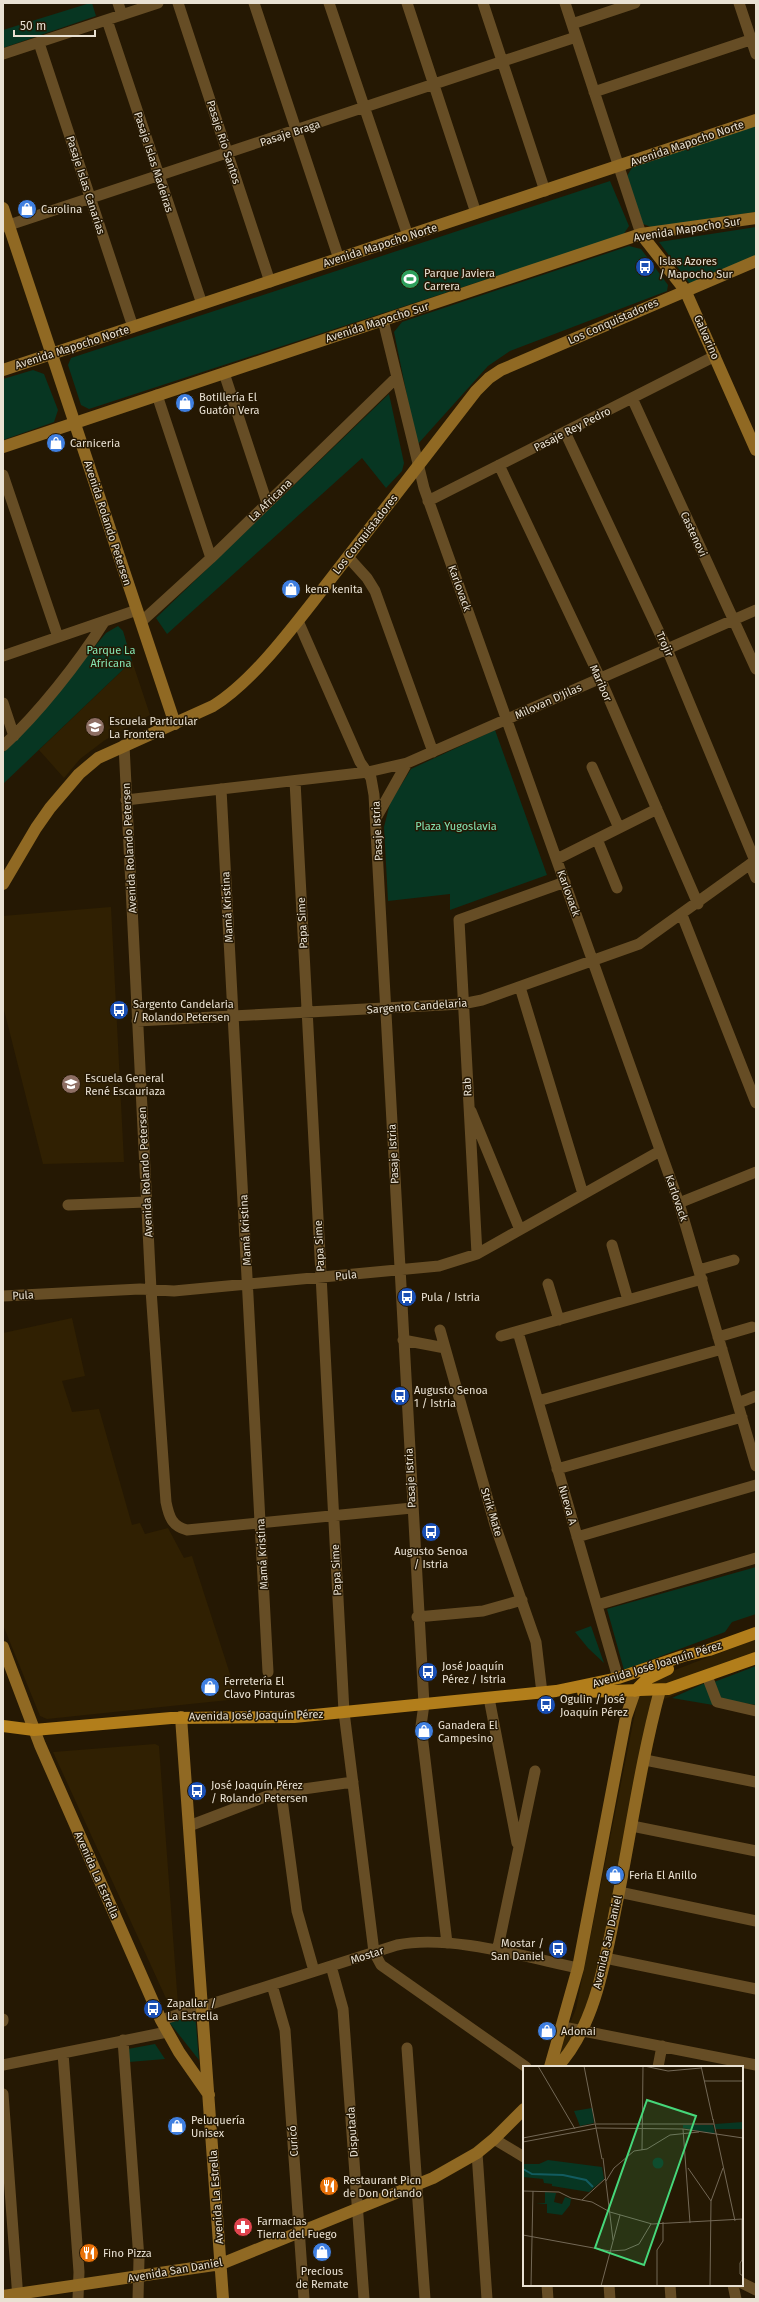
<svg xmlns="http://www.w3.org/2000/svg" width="759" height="2302" font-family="'Fira Sans',sans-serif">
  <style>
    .built { fill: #302002 }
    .green { fill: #073622 }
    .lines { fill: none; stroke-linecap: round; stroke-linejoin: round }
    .street { stroke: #664d25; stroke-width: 11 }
    .secondary { stroke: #906923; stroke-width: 12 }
    .primary { stroke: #b27e1b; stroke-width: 12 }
    .labels { text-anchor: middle; stroke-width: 3; stroke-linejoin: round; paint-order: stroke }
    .street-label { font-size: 11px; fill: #e9e1d3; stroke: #251803 }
    .poi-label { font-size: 11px; fill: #e9e1d3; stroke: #251803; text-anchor: start }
    .park-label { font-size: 11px; fill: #85e5b4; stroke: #251803 }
    .inset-river { fill: none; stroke: #125c60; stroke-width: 2 }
    .inset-road { fill: none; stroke: #736856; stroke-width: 1 }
    .view { fill: #46d77a; fill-opacity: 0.15; stroke: #46d77a; stroke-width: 2 }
    .inset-edge { fill: none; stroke: #e9e1d3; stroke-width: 2 }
  </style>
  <rect width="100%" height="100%" fill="#251803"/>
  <path class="built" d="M132,661l18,54 -45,25 -25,19 -16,19 -25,-28z
    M111,907l13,255 -81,2 -40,-158v-90z
    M72,1318l13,58 -23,5 10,31 27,-3 33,116 8,-2 5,11 23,-6 16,30 8,-2 46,143 -191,20 -7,-3 -37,-91v-292z
    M756,1639v23l-94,38 -53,267 -38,91 -6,9h-11l-1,-3 23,-55 63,-316 20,-17z
    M155,1744l4,2 19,259 -8,2 -117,-255z"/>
  <path class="green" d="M90,3h2l4,13 -93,32v-18z
    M756,125v87l-105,15 -8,-3 -16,-48 6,-10z
    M610,181l19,45 -6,9 -534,174 -8,-4 -13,-40 3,-7z
    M756,227v29l-66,28 -31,-42z
    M629,246l12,3 27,36 -1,6 -157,60 -22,15 -71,79 -23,-113 8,-10z
    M33,370l11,4 14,36 -4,12 -51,18v-61z
    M389,394l15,69 -2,8 -16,17 -24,-30 -195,176 -11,-16z
    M118,626l5,5 9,30 -129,123v-31l18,-19 85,-101z
    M495,730l52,145 -97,35v-16l-62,7 -4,-74 6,-24 21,-34z
    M756,1567v47l-24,8 -7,10 -101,38 -17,-61z
    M591,1626l13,37 -16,-15 -13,-16z
    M756,1666v39l-36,-6 -6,-17z
    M705,1683l8,22 -41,-7z
    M195,2013l4,47 -30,-38z
    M155,2044l10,15 -36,3 -1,-13z"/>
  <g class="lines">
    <path class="street" d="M118,3l4,12
      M178,3l92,279
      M254,3l85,256
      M329,3l79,233
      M407,3l69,210
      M483,3l62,188
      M565,3l76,231
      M739,3l17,51
      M107,20l95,284
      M572,24l63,-21
      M39,43l94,284
      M3,54l155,-51
      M594,92l162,-54
      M3,227l573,-190
      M383,320l41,168 255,715 77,263
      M224,373l43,130
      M157,395l54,163
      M632,398l124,271
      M565,432l102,217 88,212
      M499,465l101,213 98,226
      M3,475l55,162
      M428,501l287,-145
      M348,557l19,21 8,13 58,161
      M298,621l62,141 11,16 3,17 50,909 -3,22 26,217
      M141,622l70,-64 186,-181
      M3,656l134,-46
      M3,703l11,33
      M124,745l27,545 15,212c3,15 6,24 21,28l225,-22
      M3,746c35,-32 76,-84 101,-124
      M592,767l27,61
      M295,781l49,931 30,240 7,13 145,102
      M221,789l47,883
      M126,800l242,-28 39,-9 349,-153
      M376,818l31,-55
      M597,839l20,49
      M557,859l100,-50
      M750,864l6,14
      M682,915l74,188
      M520,987l63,207
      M137,1021l325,-17 20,-4 157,-56 117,-84
      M471,1111l49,119
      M679,1203l77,-31
      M68,1205l78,-3
      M612,1245l16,55
      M477,1254l-18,-334 106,-38
      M699,1270l35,-10
      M548,1284l11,36
      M3,1296l137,-7 34,2 265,-25 38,-12 183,-103
      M440,1330l55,195 41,117 6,51
      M518,1332l100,346
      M501,1336l201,-57
      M718,1337l34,-10
      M403,1340l42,8
      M538,1401l184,-52
      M738,1403l18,-7
      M557,1469l185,-52
      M577,1537l179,-52
      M597,1605l159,-47
      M417,1617l66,-6 39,-11
      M707,1676l10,26 39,9
      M489,1698l28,145
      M645,1760l111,22
      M281,1792l16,119 17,60
      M189,1826l86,-33 78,-11
      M632,1826l124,25
      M619,1892l137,29
      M497,1952l38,-181
      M605,1958l151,31
      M331,1966l12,43 21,290
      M272,1985l13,45 19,269
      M3,2019v2
      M161,2020l236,-75c51,-11 129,12 181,23
      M563,2027l193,38
      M123,2040l16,219 -1,40
      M407,2048l18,251
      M63,2053l16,219 -1,27
      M3,2065l164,-33
      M658,2067l4,-21
      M3,2094l15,205
      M494,2139l30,18
      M477,2153l10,146
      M742,2283l14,7
      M547,2285l1,14
      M609,2285l1,14
      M670,2285l1,14
      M733,2285l3,14"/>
    <path class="secondary" d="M3,208l172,516
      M641,234l44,56 71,160
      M3,370l753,-250
      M3,447l638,-213 115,-16
      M3,884l33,-56 14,-20 29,-34 19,-16 115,-52c41,-25 83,-83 113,-121 50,-64 100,-129 150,-194l13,-13 12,-8 255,-109
      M3,1647l37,98 121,275 18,32 30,43
      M181,1717l42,582
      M550,2067l28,-99 48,-251 9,-26
      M557,2067c41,-43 50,-119 62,-175 13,-67 23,-136 41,-202
      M3,2296l218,-32 212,-86 44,-25 17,-14 30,-30"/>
    <path class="primary" d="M635,1691l12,-12 21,-10
      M583,1692l85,-3 88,-31
      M3,1726l31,4 137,-12 123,-1 262,-26 62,-13 65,-22 26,-6 47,-17"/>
  </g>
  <defs>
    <g id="shop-disc" transform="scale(1)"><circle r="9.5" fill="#3f7fe0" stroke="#251803"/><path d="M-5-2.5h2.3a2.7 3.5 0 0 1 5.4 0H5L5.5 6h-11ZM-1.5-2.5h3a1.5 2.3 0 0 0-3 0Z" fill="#fff"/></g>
    <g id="bus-disc" transform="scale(1)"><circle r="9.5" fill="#1a4fb4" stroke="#251803"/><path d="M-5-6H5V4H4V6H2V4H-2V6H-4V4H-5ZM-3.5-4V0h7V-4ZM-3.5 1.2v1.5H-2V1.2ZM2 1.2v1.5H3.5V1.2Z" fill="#fff"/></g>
    <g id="stadium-disc" transform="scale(1)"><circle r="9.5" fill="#2e9e5b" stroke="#251803"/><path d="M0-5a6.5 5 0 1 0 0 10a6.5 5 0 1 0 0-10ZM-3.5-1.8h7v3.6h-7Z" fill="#fff"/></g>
    <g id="school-disc" transform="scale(1)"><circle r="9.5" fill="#8d6e63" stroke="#251803"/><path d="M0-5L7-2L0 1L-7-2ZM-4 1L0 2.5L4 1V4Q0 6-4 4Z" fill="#fff"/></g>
    <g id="restaurant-disc" transform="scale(1)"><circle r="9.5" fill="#e8710a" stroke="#251803"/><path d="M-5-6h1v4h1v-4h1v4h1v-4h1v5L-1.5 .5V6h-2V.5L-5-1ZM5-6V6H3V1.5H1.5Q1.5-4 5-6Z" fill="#fff"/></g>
    <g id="pharmacy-disc" transform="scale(1)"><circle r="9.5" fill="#e0444e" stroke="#251803"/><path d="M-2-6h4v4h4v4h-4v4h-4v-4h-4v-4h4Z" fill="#fff"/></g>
  </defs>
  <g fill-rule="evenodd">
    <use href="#shop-disc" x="27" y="209"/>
    <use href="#bus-disc" x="645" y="267"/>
    <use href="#stadium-disc" x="410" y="279"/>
    <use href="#shop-disc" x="185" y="403"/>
    <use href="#shop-disc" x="56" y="443"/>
    <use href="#shop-disc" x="291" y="589"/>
    <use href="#school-disc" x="95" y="727"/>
    <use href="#bus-disc" x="119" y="1010"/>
    <use href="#school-disc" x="71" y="1084"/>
    <use href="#bus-disc" x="407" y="1297"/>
    <use href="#bus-disc" x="400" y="1396"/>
    <use href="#bus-disc" x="431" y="1532"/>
    <use href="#bus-disc" x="428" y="1672"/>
    <use href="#shop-disc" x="210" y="1687"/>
    <use href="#bus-disc" x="546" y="1705"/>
    <use href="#shop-disc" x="424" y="1731"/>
    <use href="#bus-disc" x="197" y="1791"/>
    <use href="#shop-disc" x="615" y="1875"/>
    <use href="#bus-disc" x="558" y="1949"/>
    <use href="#bus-disc" x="153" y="2009"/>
    <use href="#shop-disc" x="547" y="2031"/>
    <use href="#shop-disc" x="177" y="2126"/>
    <use href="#restaurant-disc" x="329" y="2186"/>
    <use href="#pharmacy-disc" x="243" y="2227"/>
    <use href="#shop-disc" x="322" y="2252"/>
    <use href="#restaurant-disc" x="89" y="2253"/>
  </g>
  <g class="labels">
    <g class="street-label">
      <text transform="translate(290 133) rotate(-18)" y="4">Pasaje Braga</text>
      <text transform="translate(224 142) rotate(72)" y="4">Pasaje Río Santos</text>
      <text transform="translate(687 143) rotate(-19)" y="4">Avenida Mapocho Norte</text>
      <text transform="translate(154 162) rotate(72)" y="4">Pasaje Islas Madeiras</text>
      <text transform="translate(86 185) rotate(72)" y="4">Pasaje Islas Canarias</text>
      <text transform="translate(687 229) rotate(-9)" y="4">Avenida Mapocho Sur</text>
      <text transform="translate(380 245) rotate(-18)" y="4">Avenida Mapocho Norte</text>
      <text transform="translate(613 321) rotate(-24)" y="4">Los Conquistadores</text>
      <text transform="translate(377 322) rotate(-18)" y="4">Avenida Mapocho Sur</text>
      <text transform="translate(707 337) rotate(66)" y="4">Galvarino</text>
      <text transform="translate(72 347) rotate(-18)" y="4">Avenida Mapocho Norte</text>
      <text transform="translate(572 429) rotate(-27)" y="4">Pasaje Rey Pedro</text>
      <text transform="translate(270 500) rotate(-44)" y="4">La Africana</text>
      <text transform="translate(108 523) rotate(72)" y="4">Avenida Rolando Petersen</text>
      <text transform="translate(365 534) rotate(-52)" y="4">Los Conquistadores</text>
      <text transform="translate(694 534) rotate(65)" y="4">Castenovi</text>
      <text transform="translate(460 588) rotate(70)" y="4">Karlovack</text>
      <text transform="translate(665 644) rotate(66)" y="4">Trojir</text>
      <text transform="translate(601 683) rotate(66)" y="4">Maribor</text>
      <text transform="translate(548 701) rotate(-24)" y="4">Milovan D'Jilas</text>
      <text transform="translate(377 831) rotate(-93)" y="4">Pasaje Istria</text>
      <text transform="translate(129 848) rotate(-93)" y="4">Avenida Rolando Petersen</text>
      <text transform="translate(569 893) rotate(70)" y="4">Karlovack</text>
      <text transform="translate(227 907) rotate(-93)" y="4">Mamá Kristina</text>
      <text transform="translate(302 923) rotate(-93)" y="4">Papa Sime</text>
      <text transform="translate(417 1006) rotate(-4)" y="4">Sargento Candelaria</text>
      <text transform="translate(467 1087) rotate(-93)" y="4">Rab</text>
      <text transform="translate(393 1154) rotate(-93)" y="4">Pasaje Istria</text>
      <text transform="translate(145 1172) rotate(-93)" y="4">Avenida Rolando Petersen</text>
      <text transform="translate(677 1198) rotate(71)" y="4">Karlovack</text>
      <text transform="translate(245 1230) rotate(-93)" y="4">Mamá Kristina</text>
      <text transform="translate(319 1246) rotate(-93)" y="4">Papa Sime</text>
      <text transform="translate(346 1275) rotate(-5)" y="4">Pula</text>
      <text transform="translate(23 1295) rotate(-3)" y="4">Pula</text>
      <text transform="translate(410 1478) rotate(-93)" y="4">Pasaje Istria</text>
      <text transform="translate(568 1505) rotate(74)" y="4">Nueva A</text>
      <text transform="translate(492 1512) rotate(73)" y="4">Strik Mate</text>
      <text transform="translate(262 1554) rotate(-93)" y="4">Mamá Kristina</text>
      <text transform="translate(336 1570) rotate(-93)" y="4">Papa Sime</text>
      <text transform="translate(657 1664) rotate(-17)" y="4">Avenida José Joaquín Pérez</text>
      <text transform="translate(256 1715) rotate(-1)" y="4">Avenida José Joaquín Pérez</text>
      <text transform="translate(97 1875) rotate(66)" y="4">Avenida La Estrella</text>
      <text transform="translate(607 1942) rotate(-77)" y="4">Avenida San Daniel</text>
      <text transform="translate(367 1955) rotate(-18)" y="4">Mostar</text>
      <text transform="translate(352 2132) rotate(-94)" y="4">Disputada</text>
      <text transform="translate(293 2141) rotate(-94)" y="4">Curicó</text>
      <text transform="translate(216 2197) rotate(-94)" y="4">Avenida La Estrella</text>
      <text transform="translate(175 2270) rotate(-10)" y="4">Avenida San Daniel</text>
    </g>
    <g class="poi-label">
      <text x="41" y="213">Carolina</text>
      <text x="659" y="265">Islas Azores<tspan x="659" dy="13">/ Mapocho Sur</tspan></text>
      <text x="424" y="277">Parque Javiera<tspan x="424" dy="13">Carrera</tspan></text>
      <text x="199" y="401">Botillería El<tspan x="199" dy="13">Guatón Vera</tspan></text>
      <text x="70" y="447">Carniceria</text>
      <text x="305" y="593">kena kenita</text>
      <text x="109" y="725">Escuela Particular<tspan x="109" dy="13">La Frontera</tspan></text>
      <text x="133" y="1008">Sargento Candelaria<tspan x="133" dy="13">/ Rolando Petersen</tspan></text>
      <text x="85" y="1082">Escuela General<tspan x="85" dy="13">René Escauriaza</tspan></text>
      <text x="421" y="1301">Pula / Istria</text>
      <text x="414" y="1394">Augusto Senoa<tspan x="414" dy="13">1 / Istria</tspan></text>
      <text x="431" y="1555" text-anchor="middle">Augusto Senoa<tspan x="431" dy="13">/ Istria</tspan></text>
      <text x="442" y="1670">José Joaquín<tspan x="442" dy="13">Pérez / Istria</tspan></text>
      <text x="224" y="1685">Ferretería El<tspan x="224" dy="13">Clavo Pinturas</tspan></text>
      <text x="560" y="1703">Ogulin / José<tspan x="560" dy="13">Joaquín Pérez</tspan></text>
      <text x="438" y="1729">Ganadera El<tspan x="438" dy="13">Campesino</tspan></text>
      <text x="211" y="1789">José Joaquín Pérez<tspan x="211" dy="13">/ Rolando Petersen</tspan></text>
      <text x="629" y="1879">Feria El Anillo</text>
      <text x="544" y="1947" text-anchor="end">Mostar /<tspan x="544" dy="13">San Daniel</tspan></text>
      <text x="167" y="2007">Zapallar /<tspan x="167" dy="13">La Estrella</tspan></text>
      <text x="561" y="2035">Adonai</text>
      <text x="191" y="2124">Peluquería<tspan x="191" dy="13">Unisex</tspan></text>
      <text x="343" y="2184">Restaurant Picn<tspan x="343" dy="13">de Don Orlando</tspan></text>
      <text x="257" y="2225">Farmacias<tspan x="257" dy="13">Tierra del Fuego</tspan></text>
      <text x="103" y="2257">Fino Pizza</text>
      <text x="322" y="2275" text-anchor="middle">Precious<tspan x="322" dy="13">de Remate</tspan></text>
    </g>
    <g class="park-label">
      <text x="111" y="654">Parque La<tspan x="111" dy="13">Africana</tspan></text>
      <text x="456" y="830">Plaza Yugoslavia</text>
    </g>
  </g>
  <g transform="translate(523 2066)">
    <rect width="220" height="220" fill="#251803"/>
    <path d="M69,42l2,15 -14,3 -6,-15zM220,56v7h-28v-5zM160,59h30l2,9 -32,-6zM129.5 97a5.5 5.5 0 1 1 11 0a5.5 5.5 0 1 1-11 0ZM25,94l54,7 2,12 -15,13 -37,-6v-2l-8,-1 -1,-4 -20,-2v-13h16zM22,126l11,1 -2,9 8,2 3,-7 6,2 -1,6 -8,10 -15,-2v-9h-11l9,-1z" fill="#073622"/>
    <path class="inset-river" d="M0,103l9,5 31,1 23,5 7,7"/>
    <path class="inset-road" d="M15,0l37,63M61,0l18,93M121,0l24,5 33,-3M178,0l12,54M181,15h39M190,53l22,102M73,58h118M74,62l86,1 60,9M160,63l7,94M0,72l72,-14M0,76l74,-14M119,84l1,-84M80,92l10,82M165,102l23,33M83,115l8,-13 20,-17 13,-2 23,-14 29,-3M0,125l36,1 12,6 21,4 18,10 42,12 91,-5M59,134l23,-21M219,153v41l-2,3v11l3,2M0,169l87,16 15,-1 14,-6 12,-20M8,220l2,-95M78,220l19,-71M134,220v-36l6,-9v-19M187,220l1,-85 12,-33"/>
    <path class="view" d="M124,34l49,16 -52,149 -49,-17z"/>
    <rect width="220" height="220" class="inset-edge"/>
  </g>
  <rect width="759" height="2302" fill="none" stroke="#e9e1d3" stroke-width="8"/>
  <path d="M14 30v6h81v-6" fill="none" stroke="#e9e1d3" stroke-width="2"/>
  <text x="20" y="30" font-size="12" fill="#e9e1d3" stroke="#251803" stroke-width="3" paint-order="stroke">50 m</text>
</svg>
